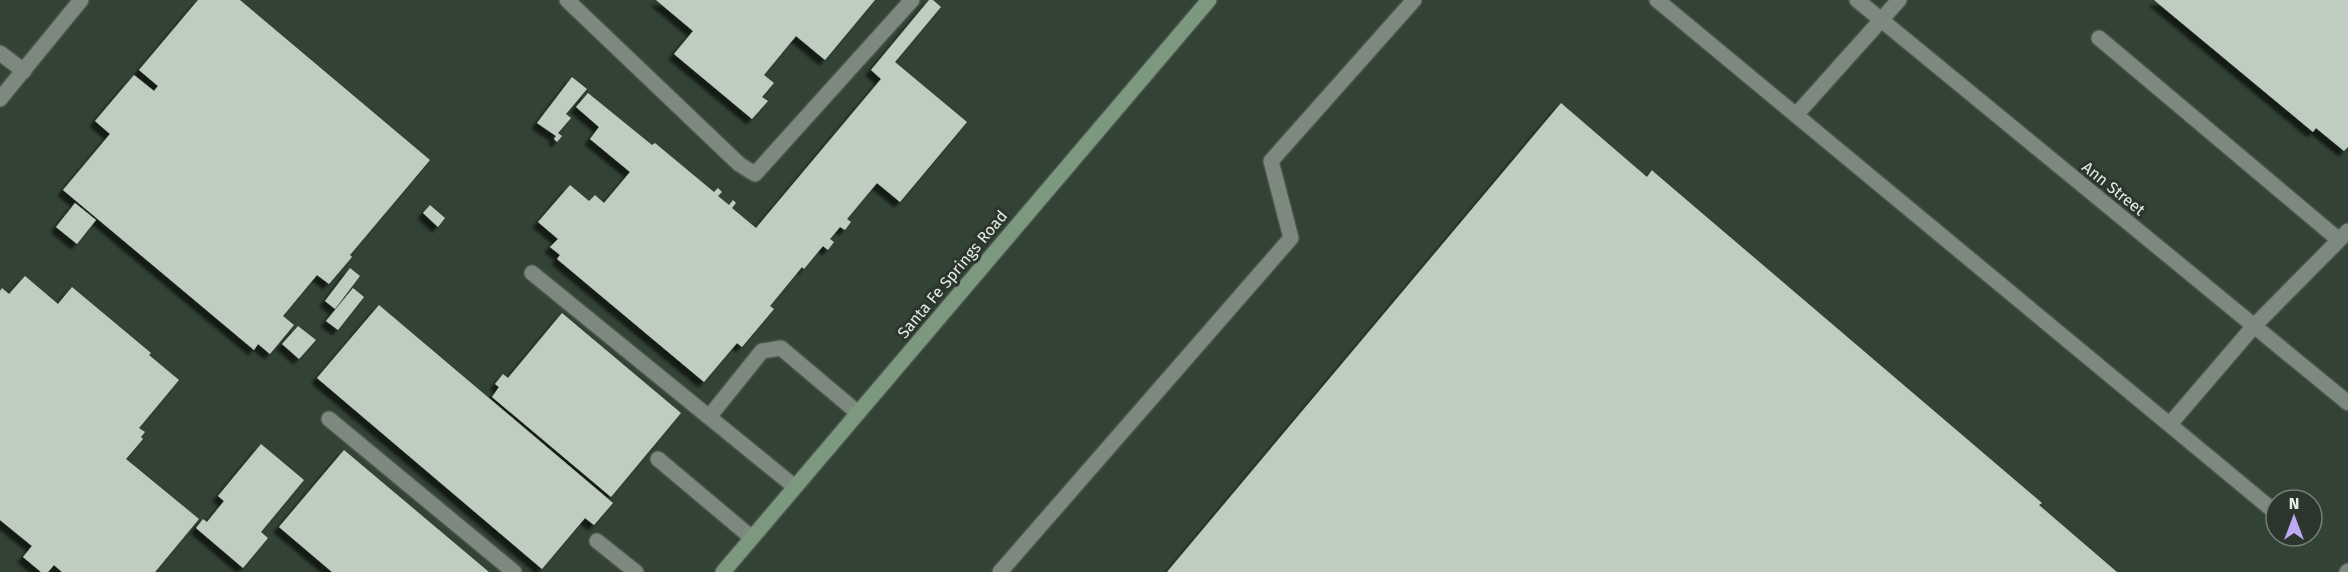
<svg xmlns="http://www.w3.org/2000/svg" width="2348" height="572" font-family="'Fira Sans',sans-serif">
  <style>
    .built { fill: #324235; fill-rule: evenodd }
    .building { fill: #bfcdc1; filter: url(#shadow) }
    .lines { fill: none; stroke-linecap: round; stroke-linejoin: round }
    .service-casing { stroke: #4b544c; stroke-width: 18 }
    .minor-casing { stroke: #4b544c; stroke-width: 18 }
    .secondary-casing { stroke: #4b544c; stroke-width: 18 }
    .service { stroke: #7d897e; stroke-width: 15 }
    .minor { stroke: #7d897e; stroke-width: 15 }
    .secondary { stroke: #7c9980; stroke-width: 15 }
    .labels { text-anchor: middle; stroke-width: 6; stroke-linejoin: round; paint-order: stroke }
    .street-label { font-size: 16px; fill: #e6ede7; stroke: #2c362d }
  </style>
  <defs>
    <filter id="shadow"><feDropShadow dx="-5.5" dy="5.5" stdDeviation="1.5" flood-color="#0009"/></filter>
  </defs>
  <rect width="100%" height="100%" fill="#2c362d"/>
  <path class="built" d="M0,0h2348v572h-2348zM2276,500h36v36h-36z"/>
  <path class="building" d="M198,0h42l190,160 -80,95 2,2 -23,27 -12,-9 -34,41 11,9 -24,29 -12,-10 -4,6 -191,-160 47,-56 -15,-13 39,-46 20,16 4,-5 -19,-16z
    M656,0h219l-50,60 -29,-24 -32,39 10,8 -12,14 6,4 -16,18 -78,-65 19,-23z
    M929,0h4l8,7 -46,55 72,60 -67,80 -23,-19 -30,36 4,3 -6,8 -5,-3 -10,12 4,3 -6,8 -5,-4 -19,23 -2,-2 -32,39 4,3 -32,38 -5,-4 -33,39 -147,-123 3,-4 -10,-8 8,-8 -20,-17 32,-37 19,16 6,-6 9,8 26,-31 -40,-33 9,-12 -23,-20 12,-14 64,52 3,-2 59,49 4,-4 4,4 -4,4 11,9 4,-5 3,3 -4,5 24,20 125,-149 -10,-9z
    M2154,0h194v147l-4,4 -28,-23 -3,4z
    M572,77l15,12 -21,25 5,4 -13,15 4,3 -5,6 -3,-3 2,-3 -19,-13z
    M1561,103l86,74 5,-7 3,3 387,330 -3,2 78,67h-950z
    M75,203l21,17 -19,24 -21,-17z
    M430,205l15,13 -7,9 -15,-14z
    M350,268l10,8 -25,33 -10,-8z
    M25,276l33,28 14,-17 79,66 -2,2 30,25 -40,48 6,4 -4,5 2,2 -17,20 73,60 -44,53h-93l-8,-7 -6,7h-7l-18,-15 9,-11 -32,-26v-229l2,-3 7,6z
    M353,288l11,9 -26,33 -12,-9z
    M379,305l234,198 -19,22 -9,-7 -43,51 -225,-191z
    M562,313l119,100 -70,84 -119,-100 7,-10 -4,-3 8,-10 5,4z
    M298,326l18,14 -17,19 -17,-15z
    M261,444l43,36 -43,52 7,6 -25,30 -47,-40 7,-9 4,3 17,-21 -6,-5z
    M344,450l145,122h-157l-53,-45z"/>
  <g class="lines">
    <g class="service-casing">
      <path id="service" d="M567,0l172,164 16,10 157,-174
        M1657,0l618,512
        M2099,38l240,202
        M0,53l24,18
        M1796,115l103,-115
        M532,273l263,214
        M709,417l53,-66 19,-3 77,65
        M329,419l185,153
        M2170,424l84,-98 94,-95
        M658,459l94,79
        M597,541l39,31
        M1000,572l291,-334 -20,-77 143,-161
        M2347,572l1,-1"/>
    </g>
    <g class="minor-casing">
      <path id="minor" d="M1857,0l491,403
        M0,99l81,-99"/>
    </g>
    <g class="secondary-casing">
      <path id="secondary" d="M723,572l486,-572"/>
    </g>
    <use href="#service" class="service"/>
    <use href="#minor" class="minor"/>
    <use href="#secondary" class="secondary"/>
  </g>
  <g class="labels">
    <g class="street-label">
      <text transform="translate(2114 188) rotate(39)" y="6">Ann Street</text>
      <text transform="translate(952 274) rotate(-50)" y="6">Santa Fe Springs Road</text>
    </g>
  </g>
  <g transform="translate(2294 518)"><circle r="28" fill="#2c362d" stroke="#767f77" stroke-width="1.5"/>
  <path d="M0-4.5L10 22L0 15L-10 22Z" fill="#c1a8f3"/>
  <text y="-9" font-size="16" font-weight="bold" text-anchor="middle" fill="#e6ede7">N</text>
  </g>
</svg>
